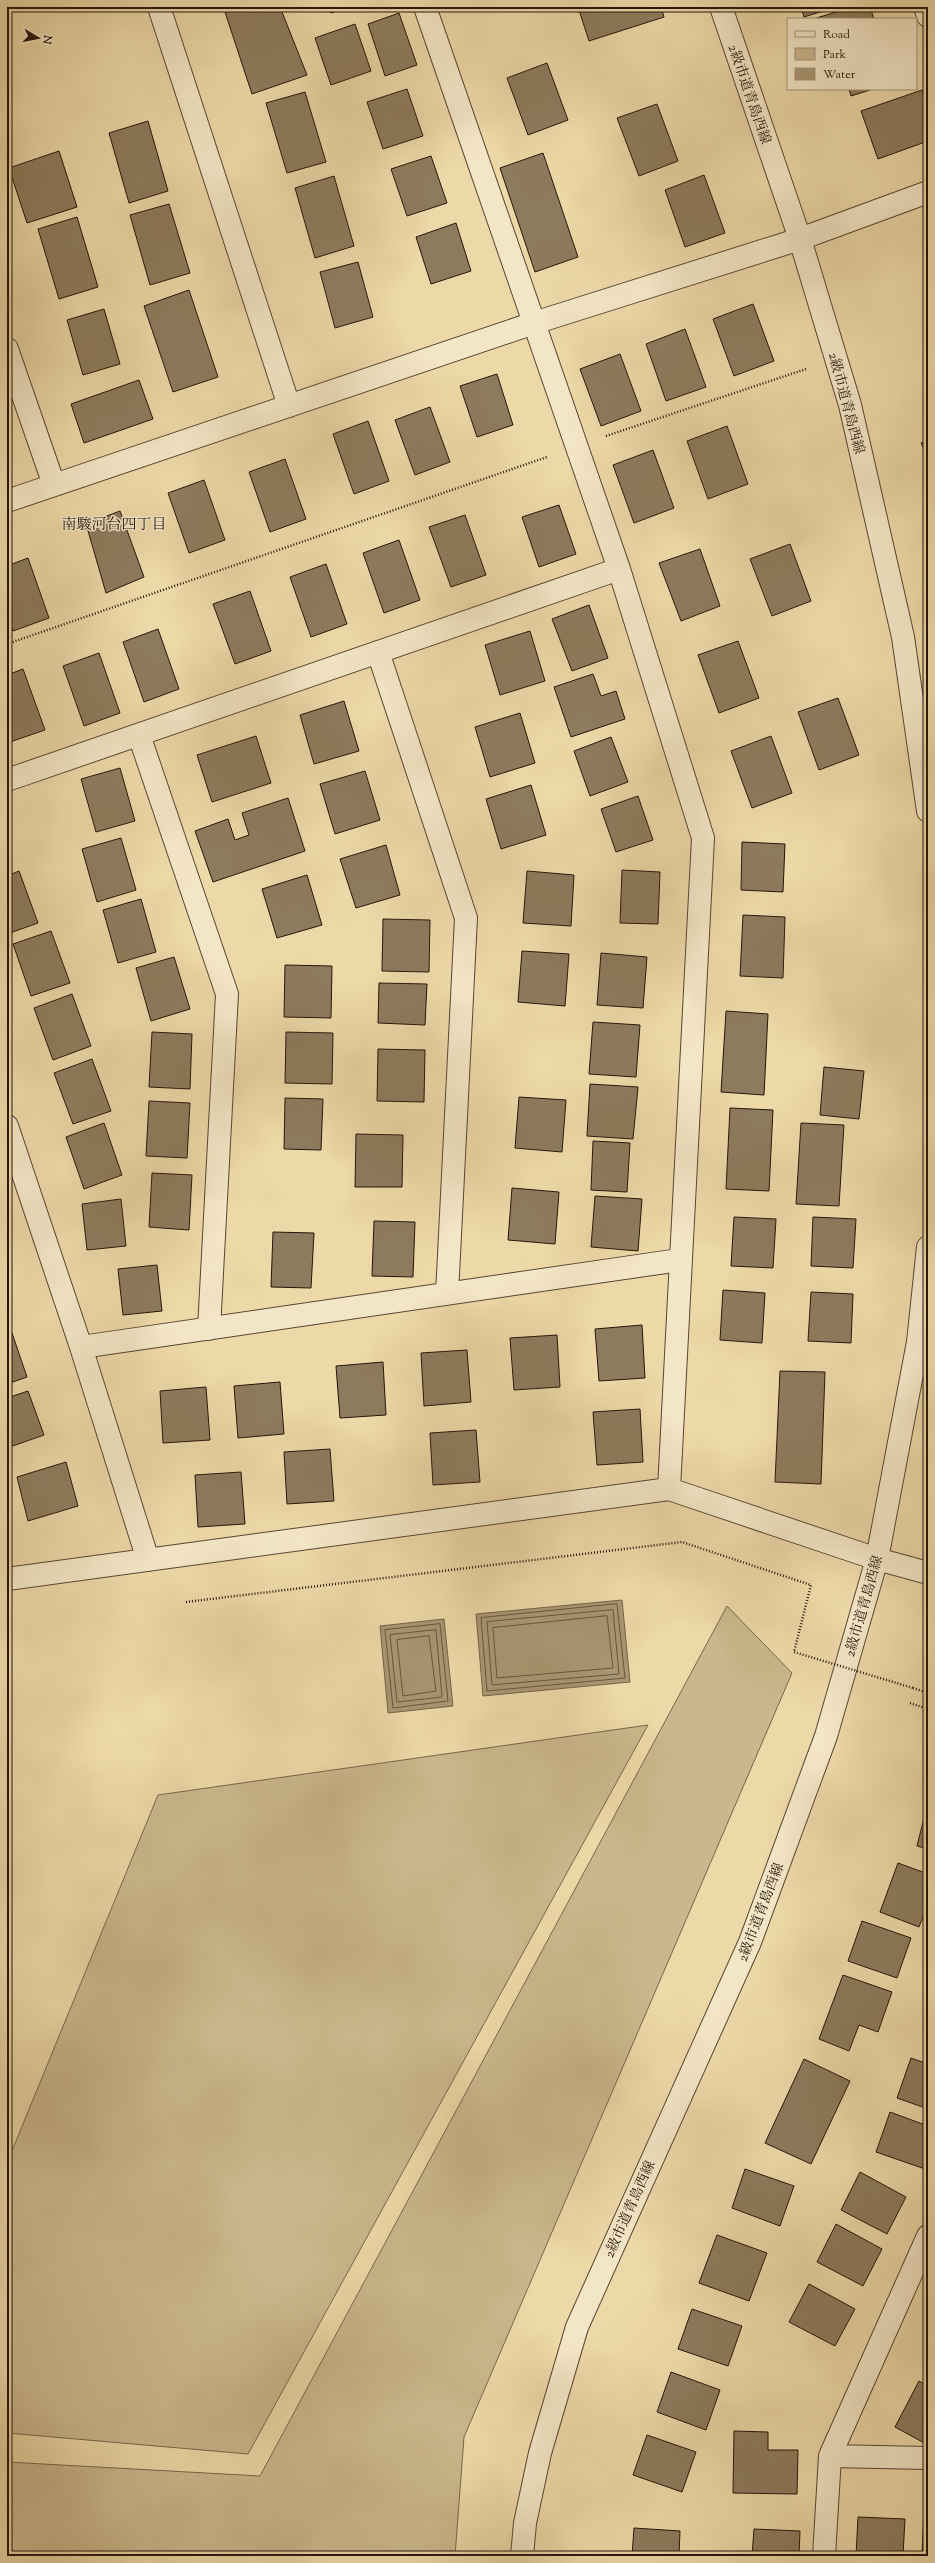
<svg xmlns="http://www.w3.org/2000/svg" width="935" height="2563" font-family="'Sorts Mill Goudy','Noto Serif JP',serif">
  <style>
    .green { fill: #cbb78d; stroke: #78664c }
    .water { fill: #a99672; stroke: #746349 }
    .lines { fill: none; stroke-linecap: round; stroke-linejoin: round }
    .shore { stroke: #67563f; stroke-width: 1 }
    .building { fill: #8d7b5d; stroke: #25160c }
    .minor-casing { stroke: #574633; stroke-width: 24 }
    .path { stroke: #25160c; stroke-width: 2.5; stroke-dasharray: 1 2; stroke-linecap: butt }
    .minor { stroke: #f3e6c6; stroke-width: 22 }
    .path-bridge { stroke: #25160c; stroke-width: 2.5; stroke-dasharray: 1 2; stroke-linecap: butt }
    .labels { text-anchor: middle; stroke-width: 3; stroke-linejoin: round; paint-order: stroke }
    .street-label { font-size: 14px; fill: #25160c; stroke: #f3e6c6 }
    .neighbourhood-label { font-size: 15px; fill: #25160c; stroke: #f3e6c6 }
  </style>
  <rect width="100%" height="100%" fill="#edd8a7"/>
  <filter id="stains"><feTurbulence type="fractalNoise" baseFrequency=".005" numOctaves="4"/><feColorMatrix values="0 0 0 0 .2 0 0 0 0 .09 0 0 0 0 .02 0 0 0 .5 -.17"/></filter>
  <radialGradient id="worn" r=".72"><stop offset=".6" stop-color="#630" stop-opacity="0"/><stop offset="1" stop-color="#630" stop-opacity=".3"/></radialGradient>
  <path class="green" d="M727,1606l65,67 -328,764 -9,119h-448v-94l253,14z
    M648,1725l-400,729 -241,-21v-270l151,-368z"/>
  <path class="water" d="M622,1600l8,82 -147,14 -7,-82z
    M444,1619l9,87 -65,7 -8,-87z"/>
  <g class="lines">
    <path class="shore" d="M617,1604l8,74 -138,13 -6,-73z
      M613,1610l6,64 -127,11 -5,-63z
      M607,1616l6,52 -116,10 -4,-50z
      M440,1624l8,77 -55,7 -8,-78z
      M436,1630l6,67 -45,5 -7,-67z
      M429,1636l7,55 -33,5 -6,-56z"/>
  </g>
  <path class="building" d="M238,7h42l27,68 -55,19 -27,-82z
    M329,7h20l-18,6z
    M578,7h83l3,10 -75,24z
    M801,7h35l-32,10z
    M853,7h17l4,12h-61z
    M399,13l18,52 -32,11 -17,-52z
    M355,24l16,47 -40,14 -16,-47z
    M547,63l21,57 -40,15 -21,-57z
    M407,89l16,47 -40,13 -16,-47z
    M849,89h24l-22,7z
    M922,90l6,17v34l-50,18 -17,-48z
    M305,92l21,70 -39,11 -21,-70z
    M657,104l21,57 -39,15 -22,-58z
    M148,121l20,70 -39,12 -20,-70z
    M59,151l18,56 -50,16 -18,-55z
    M543,153l35,104 -43,15 -35,-104z
    M431,156l16,47 -40,13 -16,-47z
    M704,175l21,58 -40,14 -20,-57z
    M334,176l20,70 -39,12 -20,-70z
    M169,204l21,69 -40,12 -20,-70z
    M77,217l21,70 -39,12 -21,-70z
    M456,223l15,48 -40,13 -15,-47z
    M358,262l15,55 -38,11 -15,-56z
    M189,290l29,87 -45,15 -29,-86z
    M753,304l21,57 -40,15 -21,-57z
    M104,309l16,55 -37,11 -16,-55z
    M685,329l21,58 -40,14 -20,-57z
    M620,354l21,57 -40,15 -21,-57z
    M497,374l16,51 -36,12 -17,-51z
    M139,380l14,39 -69,24 -13,-39z
    M430,407l20,55 -35,13 -20,-55z
    M368,421l21,60 -35,13 -21,-60z
    M727,426l21,58 -40,15 -21,-58z
    M928,440v17l-7,-14z
    M653,450l21,58 -40,15 -21,-58z
    M285,459l21,60 -36,13 -21,-60z
    M204,480l21,60 -36,13 -21,-60z
    M559,505l17,49 -37,13 -17,-50z
    M120,511l24,66 -38,16 -20,-69z
    M465,515l21,60 -35,12 -22,-60z
    M399,540l21,60 -36,13 -21,-60z
    M790,544l21,57 -39,15 -22,-57z
    M700,549l20,57 -39,15 -22,-58z
    M28,558l21,60 -36,13 -6,-16v-49z
    M326,564l21,60 -36,13 -21,-60z
    M250,591l21,60 -36,13 -22,-60z
    M589,605l19,53 -36,13 -20,-52z
    M158,629l21,60 -35,13 -21,-60z
    M530,631l15,50 -45,14 -15,-50z
    M738,641l21,57 -40,15 -21,-58z
    M99,653l21,60 -36,13 -21,-60z
    M23,669l22,61 -38,13v-68z
    M593,674l8,22 15,-5 9,28 -54,18 -17,-50z
    M838,698l21,57 -40,15 -21,-58z
    M344,701l15,50 -45,13 -14,-49z
    M520,713l15,50 -45,14 -15,-50z
    M256,736l15,47 -59,19 -15,-47z
    M771,736l21,57 -40,15 -21,-57z
    M611,737l17,45 -38,14 -16,-45z
    M120,768l15,53 -39,11 -15,-53z
    M365,771l15,49 -45,14 -15,-50z
    M531,785l15,50 -45,14 -15,-50z
    M638,796l15,44 -37,12 -15,-43z
    M288,798l17,53 -92,31 -18,-51 33,-12 7,21 14,-5 -7,-22z
    M121,838l15,52 -39,12 -15,-53z
    M742,842l43,2 -2,48 -42,-2z
    M386,845l14,50 -44,13 -16,-49z
    M622,870l38,2 -2,52 -38,-1z
    M19,871l19,52 -31,11v-58z
    M527,871l47,4 -3,51 -48,-3z
    M307,875l15,50 -45,13 -15,-49z
    M141,899l15,53 -38,11 -15,-53z
    M743,915l42,2 -2,61 -43,-2z
    M383,919l47,1 -1,52 -47,-1z
    M51,931l19,52 -39,13 -18,-52z
    M522,951l47,3 -4,52 -47,-4z
    M601,953l46,4 -4,51 -46,-3z
    M174,957l16,52 -39,12 -15,-53z
    M285,965l47,1 -1,52 -47,-1z
    M379,983l48,1 -2,41 -47,-2z
    M72,994l19,52 -38,14 -19,-52z
    M726,1011l42,3 -4,81 -43,-3z
    M593,1022l47,3 -4,52 -47,-3z
    M152,1032l40,2 -2,55 -41,-2z
    M286,1032l47,1 -1,51 -47,-1z
    M378,1049l47,1 -1,52 -47,-1z
    M92,1059l19,52 -38,13 -19,-51z
    M824,1067l40,4 -5,48 -39,-4z
    M590,1084l48,3 -5,52 -46,-3z
    M519,1097l47,3 -4,52 -47,-4z
    M285,1098l38,1 -2,51 -37,-1z
    M149,1101l41,2 -3,55 -41,-2z
    M730,1108l43,2 -4,81 -43,-2z
    M104,1123l18,52 -38,14 -18,-52z
    M801,1123l43,2 -5,81 -43,-2z
    M356,1134l47,1 -1,52h-47z
    M593,1141l37,2 -3,49 -36,-2z
    M152,1173l40,2 -3,55 -40,-3z
    M512,1188l47,4 -4,52 -47,-4z
    M595,1196l47,3 -4,52 -47,-4z
    M121,1199l5,47 -39,4 -5,-46z
    M734,1217l42,2 -3,49 -42,-2z
    M813,1217l43,2 -3,49 -42,-2z
    M374,1221l41,1 -2,55 -41,-1z
    M273,1232l41,1 -3,55 -40,-1z
    M157,1265l5,46 -39,4 -5,-46z
    M723,1290l42,3 -3,50 -42,-3z
    M811,1292l42,2 -2,49 -43,-2z
    M642,1325l3,53 -46,3 -4,-52z
    M12,1333l15,44 -20,7v-49z
    M557,1335l3,52 -46,3 -4,-52z
    M467,1350l4,52 -47,4 -3,-53z
    M383,1362l3,53 -46,3 -4,-52z
    M780,1371l45,1 -4,112 -46,-2z
    M280,1382l4,52 -46,4 -4,-52z
    M206,1387l4,53 -47,3 -3,-52z
    M28,1391l16,44 -37,13v-50z
    M640,1409l3,53 -46,3 -4,-53z
    M476,1430l4,52 -47,3 -3,-52z
    M330,1449l4,52 -47,3 -3,-52z
    M66,1462l12,44 -50,15 -11,-44z
    M241,1472l4,52 -47,3 -3,-52z
    M928,1802v47l-11,-3z
    M898,1863l30,11v30l-9,23 -39,-15z
    M862,1921l49,17 -14,40 -49,-17z
    M843,1975l49,17 -14,40 -19,-7 -10,26 -30,-12z
    M911,2058l17,6v45l-31,-11z
    M804,2059l46,22 -39,83 -46,-21z
    M890,2112l38,14v35l-3,8 -49,-17z
    M745,2169l49,17 -14,40 -48,-18z
    M860,2172l46,25 -19,37 -46,-24z
    M836,2224l46,25 -19,37 -46,-24z
    M717,2235l50,18 -18,48 -50,-18z
    M809,2284l46,25 -20,37 -46,-24z
    M692,2309l50,17 -14,40 -50,-17z
    M671,2372l49,18 -14,40 -49,-18z
    M919,2381l9,5v59l-33,-18z
    M734,2431l34,1v18h30l-1,44 -64,-1z
    M647,2435l49,17 -14,40 -49,-17z
    M924,2509h4v47h-6z
    M858,2517l47,2 -2,37h-47z
    M634,2528l46,3 -1,25h-47z
    M754,2529l46,2 -1,25h-47z"/>
  <g class="lines">
    <g class="minor-casing">
      <path id="minor" d="M159,7l130,399
        M425,7l194,562 84,269 -34,651
        M721,7l79,232 50,166 53,232 25,174
        M925,7l3,9
        M7,349l47,136
        M7,501l527,-178 266,-84 128,-47
        M378,652l88,266 -19,376
        M139,735l88,259 -18,335
        M7,780l612,-211
        M7,1126l74,221 67,213
        M81,1347l598,-87
        M7,1579l662,-90 208,70 51,14
        M830,2456l98,2
        M522,2556l3,-33 15,-70 37,-126 173,-385 76,-206 51,-177 41,-217 10,-95
        M824,2556l6,-100 98,-220"/>
    </g>
    <path class="path" d="M606,436l200,-67
      M7,644l540,-187
      M186,1602l496,-60 129,43 -17,67
      M913,1688l15,5
      M910,1703l18,6"/>
    <use href="#minor" class="minor"/>
    <path class="path-bridge" d="M794,1652l119,36"/>
  </g>
  <g class="labels">
    <g class="street-label">
      <text transform="translate(750 94) rotate(71)" y="5">2級市道青島西線</text>
      <text transform="translate(847 403) rotate(75)" y="5">2級市道青島西線</text>
      <text transform="translate(863 1606) rotate(-74)" y="5">2級市道青島西線</text>
      <text transform="translate(760 1912) rotate(-69)" y="5">2級市道青島西線</text>
      <text transform="translate(629 2209) rotate(-66)" y="5">2級市道青島西線</text>
    </g>
    <g class="neighbourhood-label">
      <text x="114" y="529">南駿河台四丁目</text>
    </g>
  </g>
  <rect width="935" height="2563" fill="none" stroke="#edd8a7" stroke-width="24"/>
  <rect x="8" y="8" width="919" height="2547" fill="none" stroke="#25160c" stroke-width="2"/>
  <rect x="12" y="12" width="911" height="2539" fill="none" stroke="#25160c"/>
  <rect x="787" y="18" width="130" height="72" fill="#f3e6c6" stroke="#a1937c"/>
  <rect x="795" y="31" width="20" height="6" fill="#f3e6c6" stroke="#a1937c"/>
  <text x="823" y="38" font-size="12" fill="#25160c">Road</text>
  <rect x="795" y="48" width="20" height="12" fill="#cbb78d" stroke="#a1937c"/>
  <text x="823" y="58" font-size="12" fill="#25160c">Park</text>
  <rect x="795" y="68" width="20" height="12" fill="#a99672" stroke="#a1937c"/>
  <text x="823" y="78" font-size="12" fill="#25160c">Water</text>
  <g transform="translate(38 38) rotate(100)" stroke="#f3e6c6" stroke-width="3" paint-order="stroke">
  <path d="M0-3L7 15L0 10L-7 15Z" fill="#25160c"/>
  <text y="-6" font-size="11" font-weight="bold" text-anchor="middle" fill="#25160c">N</text>
  </g>
  <rect width="100%" height="100%" filter="url(#stains)"/>
  <rect width="100%" height="100%" fill="url(#worn)"/>
</svg>
